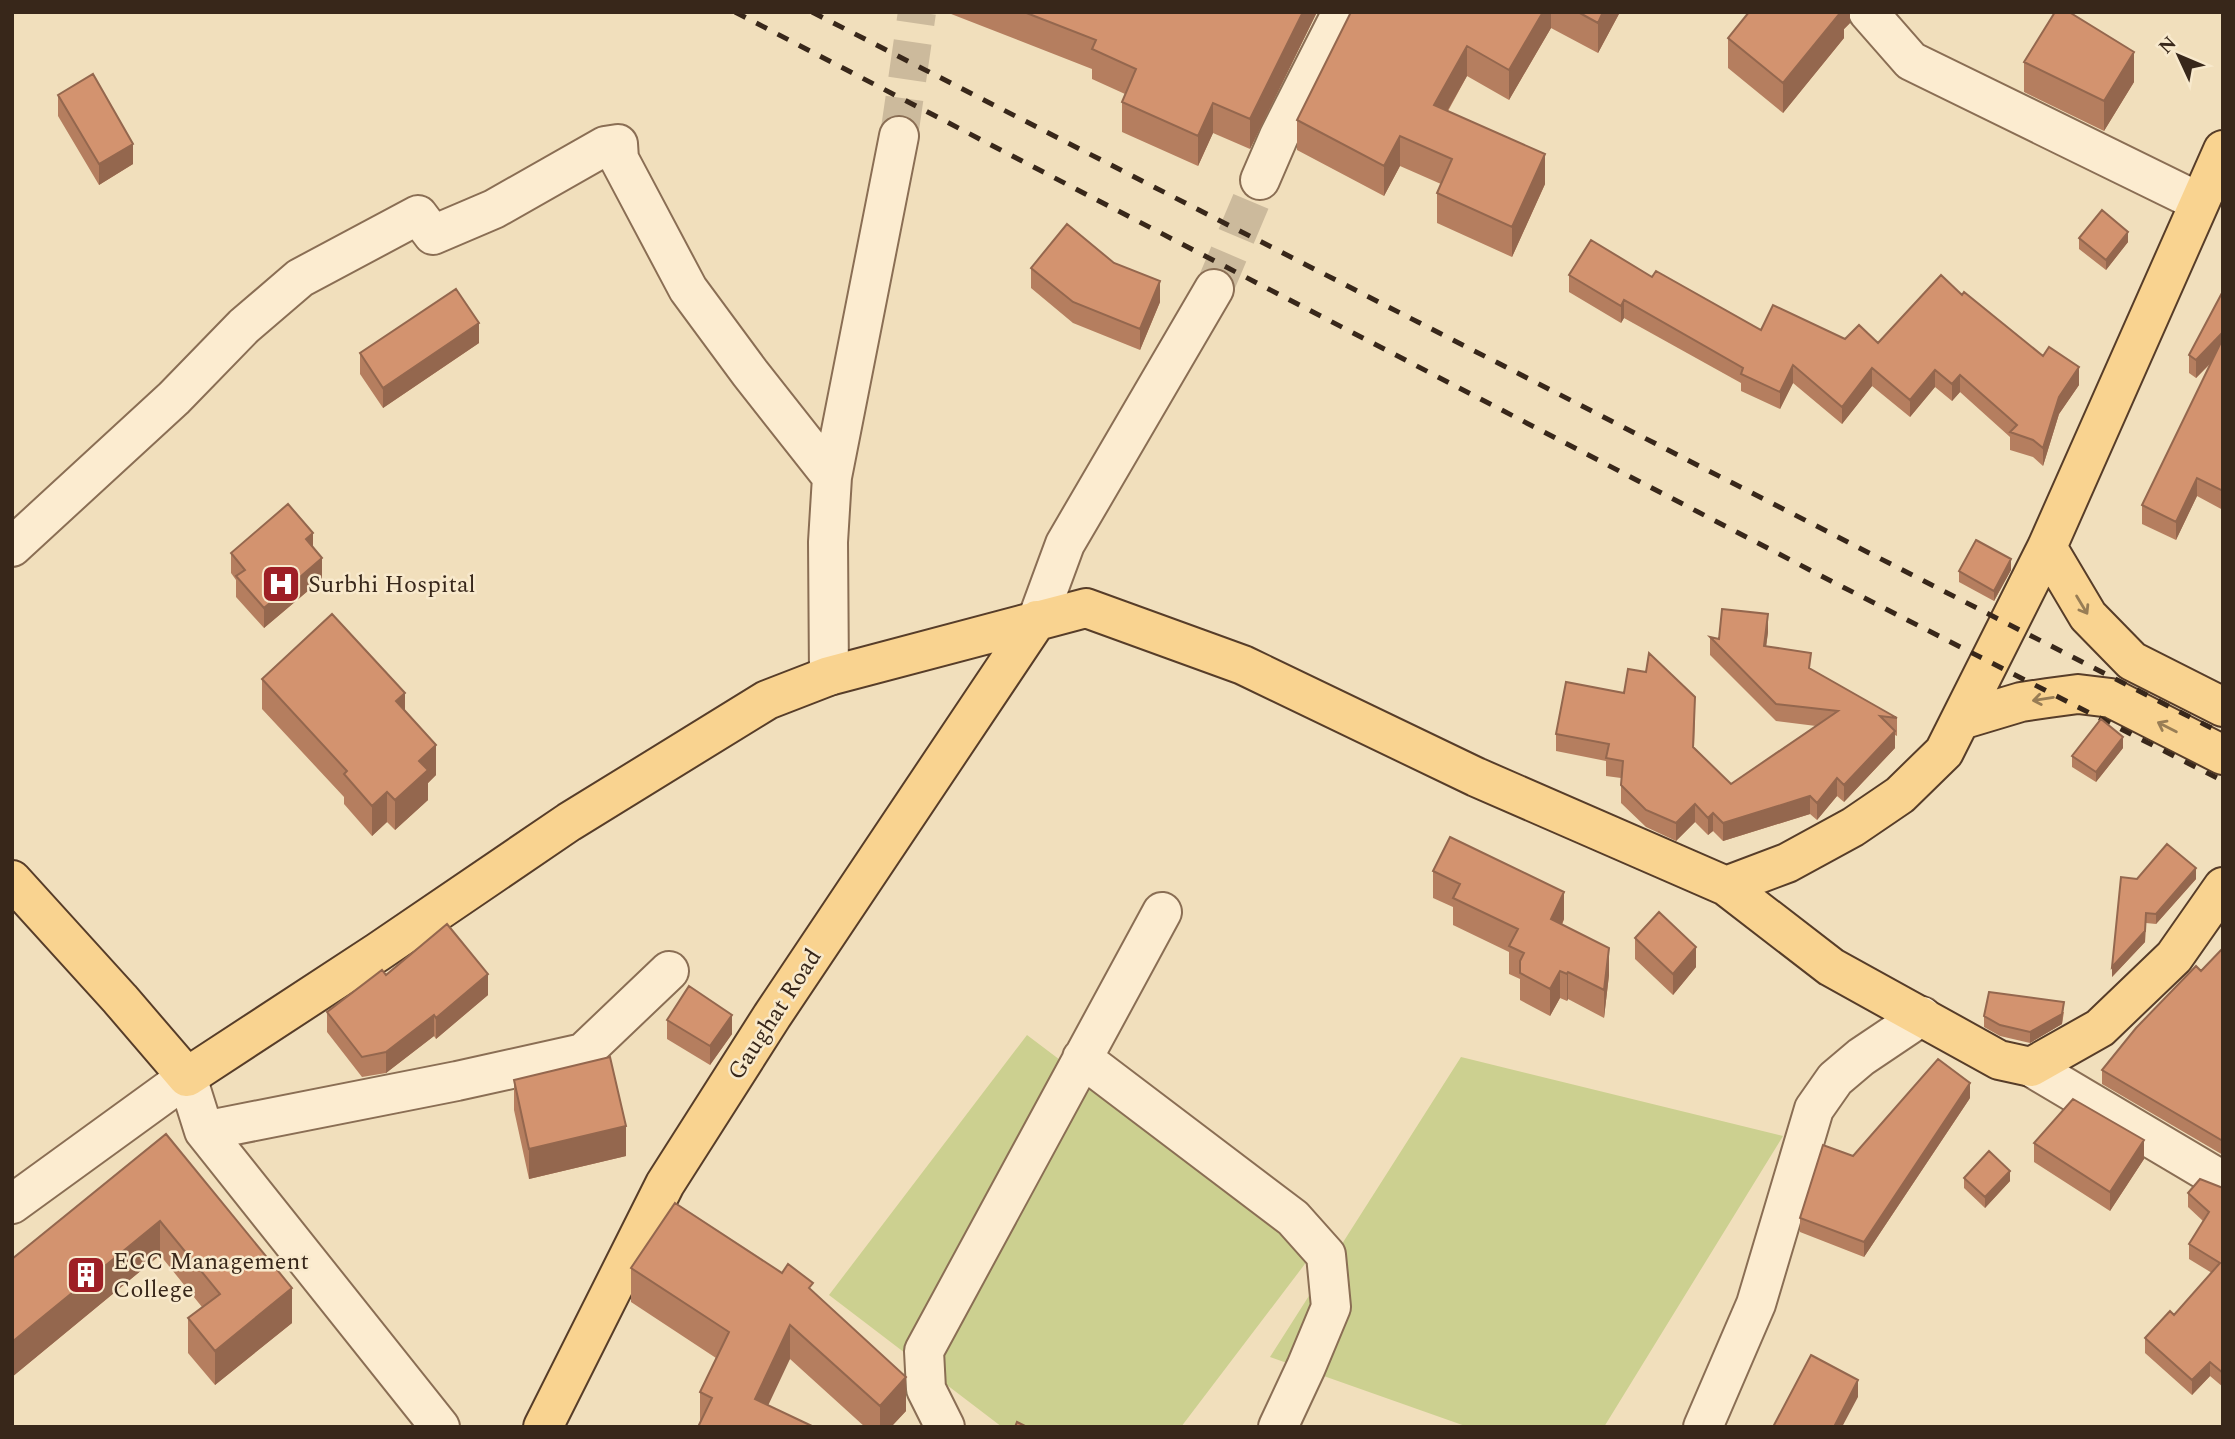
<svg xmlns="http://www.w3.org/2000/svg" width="2235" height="1439" font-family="Spectral,serif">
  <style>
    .green { fill: #ccd090 }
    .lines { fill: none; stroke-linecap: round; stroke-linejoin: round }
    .minor-tunnel { stroke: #ccba9c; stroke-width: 38; stroke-dasharray: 38 19; stroke-linecap: butt }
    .minor-casing { stroke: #8a6e54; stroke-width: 42 }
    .major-casing { stroke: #573d29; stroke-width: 42 }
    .minor { stroke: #fcecd0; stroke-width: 38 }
    .major { stroke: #f9d390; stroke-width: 38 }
    .rail { stroke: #38271a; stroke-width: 5; stroke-dasharray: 12 12; stroke-linecap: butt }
    .wall { fill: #b57e5f }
    .shaded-wall { fill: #94674e }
    .building { fill: #d3936f; stroke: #94674e; stroke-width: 2 }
    .oneway { stroke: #987d55 }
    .labels { text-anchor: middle; stroke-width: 5; stroke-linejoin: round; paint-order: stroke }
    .poi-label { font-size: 24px; fill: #38271a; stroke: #f8e9cc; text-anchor: start }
    .street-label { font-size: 24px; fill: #38271a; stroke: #f8e9cc }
  </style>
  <rect width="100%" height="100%" fill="#f1dfbc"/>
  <path class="green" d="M1027,1035l287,217 -133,175h-179l-173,-132z
    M1461,1057l322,79 -179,291h-136l-198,-70z"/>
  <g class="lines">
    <path class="minor-tunnel" d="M899,136l18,-124
      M1214,289l46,-109"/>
    <g class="minor-casing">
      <path id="minor" d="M1868,12l43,49 288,141
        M1260,180l19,-44 63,-124
        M12,547l162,-149 70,-72 56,-48 118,-63 15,20 61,-26 111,-63 13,-2 1,15 69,130 62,84 82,104
        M1037,620l28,-76 149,-255
        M829,676l-1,-134 4,-65 67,-341
        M1082,1058l211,160 33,37 5,52 -25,60 -28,60
        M2031,1067l192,114
        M204,1131l253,-50 126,-28 86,-82
        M12,1204l175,-127 17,54 236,296
        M945,1427l-19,-38 -2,-38 238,-439
        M1703,1427l53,-123 58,-195 21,-30 26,-22 61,-41"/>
    </g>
    <g class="major-casing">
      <path id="major" d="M2047,547l41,69 44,45 91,46
        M1961,720l60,-18 27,-4 30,-4 33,4 112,57
        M12,880l108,119 67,78 191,-125 191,-130 198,-122 62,-24 257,-68 157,57 233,112 250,109 105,81 168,93 32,7 69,-39 74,-71 49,-70
        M1726,886l61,-23 66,-36 47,-32 44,-43 103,-205 176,-397
        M543,1427l122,-243 107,-168 265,-396"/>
    </g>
    <use href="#minor" class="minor"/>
    <use href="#major" class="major"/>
    <path class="rail" d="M735,12l1098,570 390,199
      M812,12l1411,722"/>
  </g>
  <path class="wall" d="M946,12h371l-67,137 -37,-16 -15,33 -76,-34v-30l3,-8 -33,-15v-10z
    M1351,12h269l-22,41 -47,-25 -42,72 -42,-24 -19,35 97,73 -33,73 -75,-34v-30l4,-9 -41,-18 -16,30 -87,-46v-30z
    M1850,12v11l-6,6v9l-61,75 -55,-45v-30z
    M2024,62l110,20 -30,49 -80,-39z
    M58,95l75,69 -34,21 -41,-69z
    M2079,238l49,4 -22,28 -27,-21z
    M1031,268l129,34 -20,48 -67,-27 -42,-35z
    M1569,275l83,2 109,53 117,13 84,-48 117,90 -20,29 -16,52 -10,-9 -23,-7v-13l-50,-45 -8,9 -17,-14 -25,30 -38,-31 -30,38 -49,-41 -13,26 -39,-18v-8l-117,-65 -3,5 -52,-31z
    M2223,291v219l-26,-14 -21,44 -34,-16v-19l69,-142 -15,15 -7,-5v-18z
    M479,343l-96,65 -23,-34v-21z
    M313,548l9,31 -58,49 -28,-31v-17l-5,-7v-20z
    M2011,570l-17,31 -35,-19v-11z
    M1768,632l-2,14 45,23 86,49v18l-2,-1v13l-51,54 -7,-6 -20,24 -7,-6 -87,27 -10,-10 -5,4 -13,-13 -19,19 -30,-14 -25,-24v-25l-15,-2v-15l-50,-10v-17l139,-19 -1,32 37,37 85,-58 -40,-5 -66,-66v-18l9,2z
    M262,679l143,33 31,63 -8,8v17l-33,30 -8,-8 -15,14 -28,-32v-7l-82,-88z
    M2123,748l-27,34 -24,-15v-11z
    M1433,871l131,48 -2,6 47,50 -5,43 -36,-19 -1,2 -7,-3 -10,18 -30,-16v-21l-11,-5v-22l-56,-27v-18l-20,-9z
    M2137,879h59l-40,45 -10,-1 -1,19 -33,35z
    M1635,938l61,29 -23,28 -38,-36z
    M2223,948v207l-121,-71v-14z
    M386,975l102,20 -52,44 -2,-3 -48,37 -24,4 -35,-45v-20z
    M2064,1012l-2,12 -32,19 -30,-7 -16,-9v-11z
    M667,1020l65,14 -22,31 -43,-26z
    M514,1080l112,76 -97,23 -15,-69z
    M1970,1098l-106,159 -64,-25v-14l53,-62z
    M166,1134l126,189 -77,62 -27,-32v-35l14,-11 -42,-52 -148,122v-118z
    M2034,1143l110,16 -34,52 -76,-49z
    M1964,1178l46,3 -25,27 -21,-20z
    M2223,1188v199l-13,-11 -18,19 -47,-42v-15l29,-23 38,-42 -23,-14v-15l14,-23 -15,-14v-14z
    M631,1268l182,24 93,119 -15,16h-26l-75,-68 -90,63v-30l16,-34 -85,-56z"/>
  <path class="shaded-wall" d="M1303,12h14l-67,137v-30z
    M1543,12h8v16l-42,72v-30z
    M1603,12h17l-22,41v-30z
    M1839,12h11v11l-6,6v9l-61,75v-30z
    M1467,46v30l-33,58v-29z
    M2134,52v30l-30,49v-30z
    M1213,103v30l-15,33v-30z
    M1400,136v30l-16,30v-30z
    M133,144v20l-34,21v-21z
    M1545,154v30l-33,73v-30z
    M2128,232v10l-22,28v-10z
    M1160,281v21l-20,48v-21z
    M1624,300v18l-3,5v-17z
    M479,323v20l-96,65v-20z
    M2223,332v18l-27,28v-18z
    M1793,365v18l-13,26v-17z
    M2079,367v18l-20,29 -16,52v-18l16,-51z
    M1872,368v18l-30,38v-17z
    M1935,370v17l-25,30v-17z
    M1960,375v17l-8,9v-17z
    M2197,478v18l-21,44v-18z
    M313,533v21l-7,-15z
    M322,558v21l-58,49v-20z
    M2011,559v11l-17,31v-10z
    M1768,614v18l-4,31v-17z
    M405,693v30l-9,-22z
    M1895,731v17l-51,54v-17z
    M2123,737v11l-27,34v-10z
    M436,745v30l-8,8v17l-33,30v-30l24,-39z
    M1837,778v18l-20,24v-17z
    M387,792v30l-15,14v-30z
    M1810,796v18l-87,27v-18z
    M1695,804v18l-19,19v-18z
    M1713,813v18l-5,4v-17z
    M2196,868v11l-40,45v-10z
    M1564,892v27l-13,28v-28z
    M2146,913l-1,29 -33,35v-10z
    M1696,947v20l-23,28v-21z
    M1609,948v27l-5,43v-28z
    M1560,971v27l-10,18v-27z
    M1568,972v27l-1,2v-27z
    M488,974v21l-52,44v-21z
    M2064,1002l-2,22 -32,19v-11z
    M434,1015v21l-48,37v-21z
    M732,1015v19l-22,31v-19z
    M1970,1083v15l-106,159v-15z
    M626,1126v30l-97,23v-30z
    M2144,1140v19l-34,52v-19z
    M2010,1171v10l-25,27v-11z
    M160,1221v34l-148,122v-35z
    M292,1288v35l-77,62v-34z
    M790,1325v34l-32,68 -3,-28z
    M2210,1362v14l-18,19v-15z
    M906,1377v34l-15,16h-11v-21z
    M1858,1380v17l-16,30h-8z"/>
  <path class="building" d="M1024,12h279l-53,107 -37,-16 -15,33 -76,-34 14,-33 -44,-20 4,-9z
    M1351,12h192l-34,58 -42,-24 -33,59 111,49 -33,73 -75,-34 15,-34 -52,-23 -16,30 -87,-46z
    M1578,12h25l-5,11z
    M1749,12h92l-58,71 -55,-45z
    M2055,12h14l65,40 -30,49 -80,-39z
    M93,74l40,70 -34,20 -41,-69z
    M2102,210l26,22 -22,28 -27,-22z
    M1067,224l47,39 46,18 -20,48 -67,-27 -42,-34z
    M1591,240l61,37 4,-6 105,59 12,-25 72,34 14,-14 19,18 63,-68 21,20 2,-3 79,64 6,-9 30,20 -20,30 -16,51 -10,-8 -23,-8 7,-7 -57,-50 -8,9 -17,-14 -25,30 -38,-32 -30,39 -49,-42 -13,27 -39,-18 2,-6 -119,-68 -3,6 -52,-31z
    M456,289l23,34 -96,65 -23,-35z
    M2223,291v41l-27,28 -7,-5z
    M2223,338v153l-26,-13 -21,44 -34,-17z
    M288,504l25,29 -7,6 16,19 -58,50 -28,-32 9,-6 -14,-17z
    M1976,540l35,19 -17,32 -35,-20z
    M1722,609l46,5 -4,32 47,7 -2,15 88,50 -17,-2 15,15 -51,54 -7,-7 -20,25 -7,-7 -87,27 -10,-10 -5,5 -13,-14 -19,19 -30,-13 -25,-25 2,-24 -17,-3 3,-14 -53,-10 10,-52 58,11 4,-24 18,3 3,-19 46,44 -2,50 38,37 107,-73 -62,-7 -66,-67 9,2z
    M332,614l73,79 -9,8 40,44 -17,16 9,9 -33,30 -8,-8 -15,14 -28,-32 3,-3 -85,-92z
    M2101,719l22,18 -27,35 -24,-16z
    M1450,837l114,55 -13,27 58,29 -5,42 -36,-18 -1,2 -7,-3 -10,18 -30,-16v-12l4,-8 -15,-7 9,-17 -65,-31 7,-14 -27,-13z
    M2167,844l29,24 -40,46 -10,-1 -1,18 -33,36 9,-90 16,2z
    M1659,912l37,35 -23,27 -38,-36z
    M447,924l41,50 -52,44 -2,-3 -48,37 -24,5 -35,-45 55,-42 4,5z
    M2223,948v193l-121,-71 34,-42 60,-62 5,5z
    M689,986l43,29 -22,31 -43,-26z
    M1989,992l75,10 -2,12 -32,18 -30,-7 -16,-9z
    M610,1057l16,69 -97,23 -15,-69z
    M1938,1059l32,24 -106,159 -64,-24 23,-73 30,11z
    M2073,1099l71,41 -34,52 -76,-49z
    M166,1134l126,154 -77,63 -27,-33 32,-24 -60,-73 -148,121v-83z
    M1989,1151l21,20 -25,26 -21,-19z
    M2200,1179l23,9v185l-13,-11 -18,18 -47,-42 25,-27 4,4 46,-52 -31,-19 20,-32 -21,-19z
    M675,1203l107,70 6,-9 25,19 -4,5 97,89 -26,29 -90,-81 -35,74 59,28h-116l14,-29 -12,-6 29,-60 -98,-64z
    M1811,1355l47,25 -24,47h-61z
    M1017,1422l10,5h-12z"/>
  <defs><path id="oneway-shaft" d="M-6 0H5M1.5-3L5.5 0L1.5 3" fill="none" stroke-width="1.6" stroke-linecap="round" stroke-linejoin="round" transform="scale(1.75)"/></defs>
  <g class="oneway">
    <use href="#oneway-shaft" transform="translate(2082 605) rotate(59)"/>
    <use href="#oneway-shaft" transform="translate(2043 699) rotate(171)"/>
    <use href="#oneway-shaft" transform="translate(2167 727) rotate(-153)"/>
  </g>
  <defs>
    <g id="hospital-square" transform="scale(2.0125)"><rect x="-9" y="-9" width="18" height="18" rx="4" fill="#9e1f26" stroke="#f8e9cc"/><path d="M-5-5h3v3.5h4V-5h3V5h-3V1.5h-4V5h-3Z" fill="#fff"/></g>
    <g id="building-square" transform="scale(2.0125)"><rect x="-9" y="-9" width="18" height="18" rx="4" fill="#9e1f26" stroke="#f8e9cc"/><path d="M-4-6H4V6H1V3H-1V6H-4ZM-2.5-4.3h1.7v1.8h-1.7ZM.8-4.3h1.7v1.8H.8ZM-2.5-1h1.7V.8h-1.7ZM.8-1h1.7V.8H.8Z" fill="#fff"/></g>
  </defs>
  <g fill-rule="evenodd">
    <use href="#hospital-square" x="281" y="584"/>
    <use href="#building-square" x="86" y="1275"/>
  </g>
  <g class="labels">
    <g class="poi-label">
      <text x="308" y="592">Surbhi Hospital</text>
      <text x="113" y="1269">ECC Management<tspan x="113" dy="28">College</tspan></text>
    </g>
    <g class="street-label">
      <text transform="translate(774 1014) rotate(-57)" y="8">Gaughat Road</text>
    </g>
  </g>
  <rect width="2235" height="1439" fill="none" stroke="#38271a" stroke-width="28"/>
  <g transform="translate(2179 56) rotate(314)" stroke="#f8e9cc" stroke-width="5" paint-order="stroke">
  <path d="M0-5L12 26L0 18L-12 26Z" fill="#38271a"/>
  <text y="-10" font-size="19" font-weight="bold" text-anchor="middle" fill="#38271a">N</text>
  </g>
</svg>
